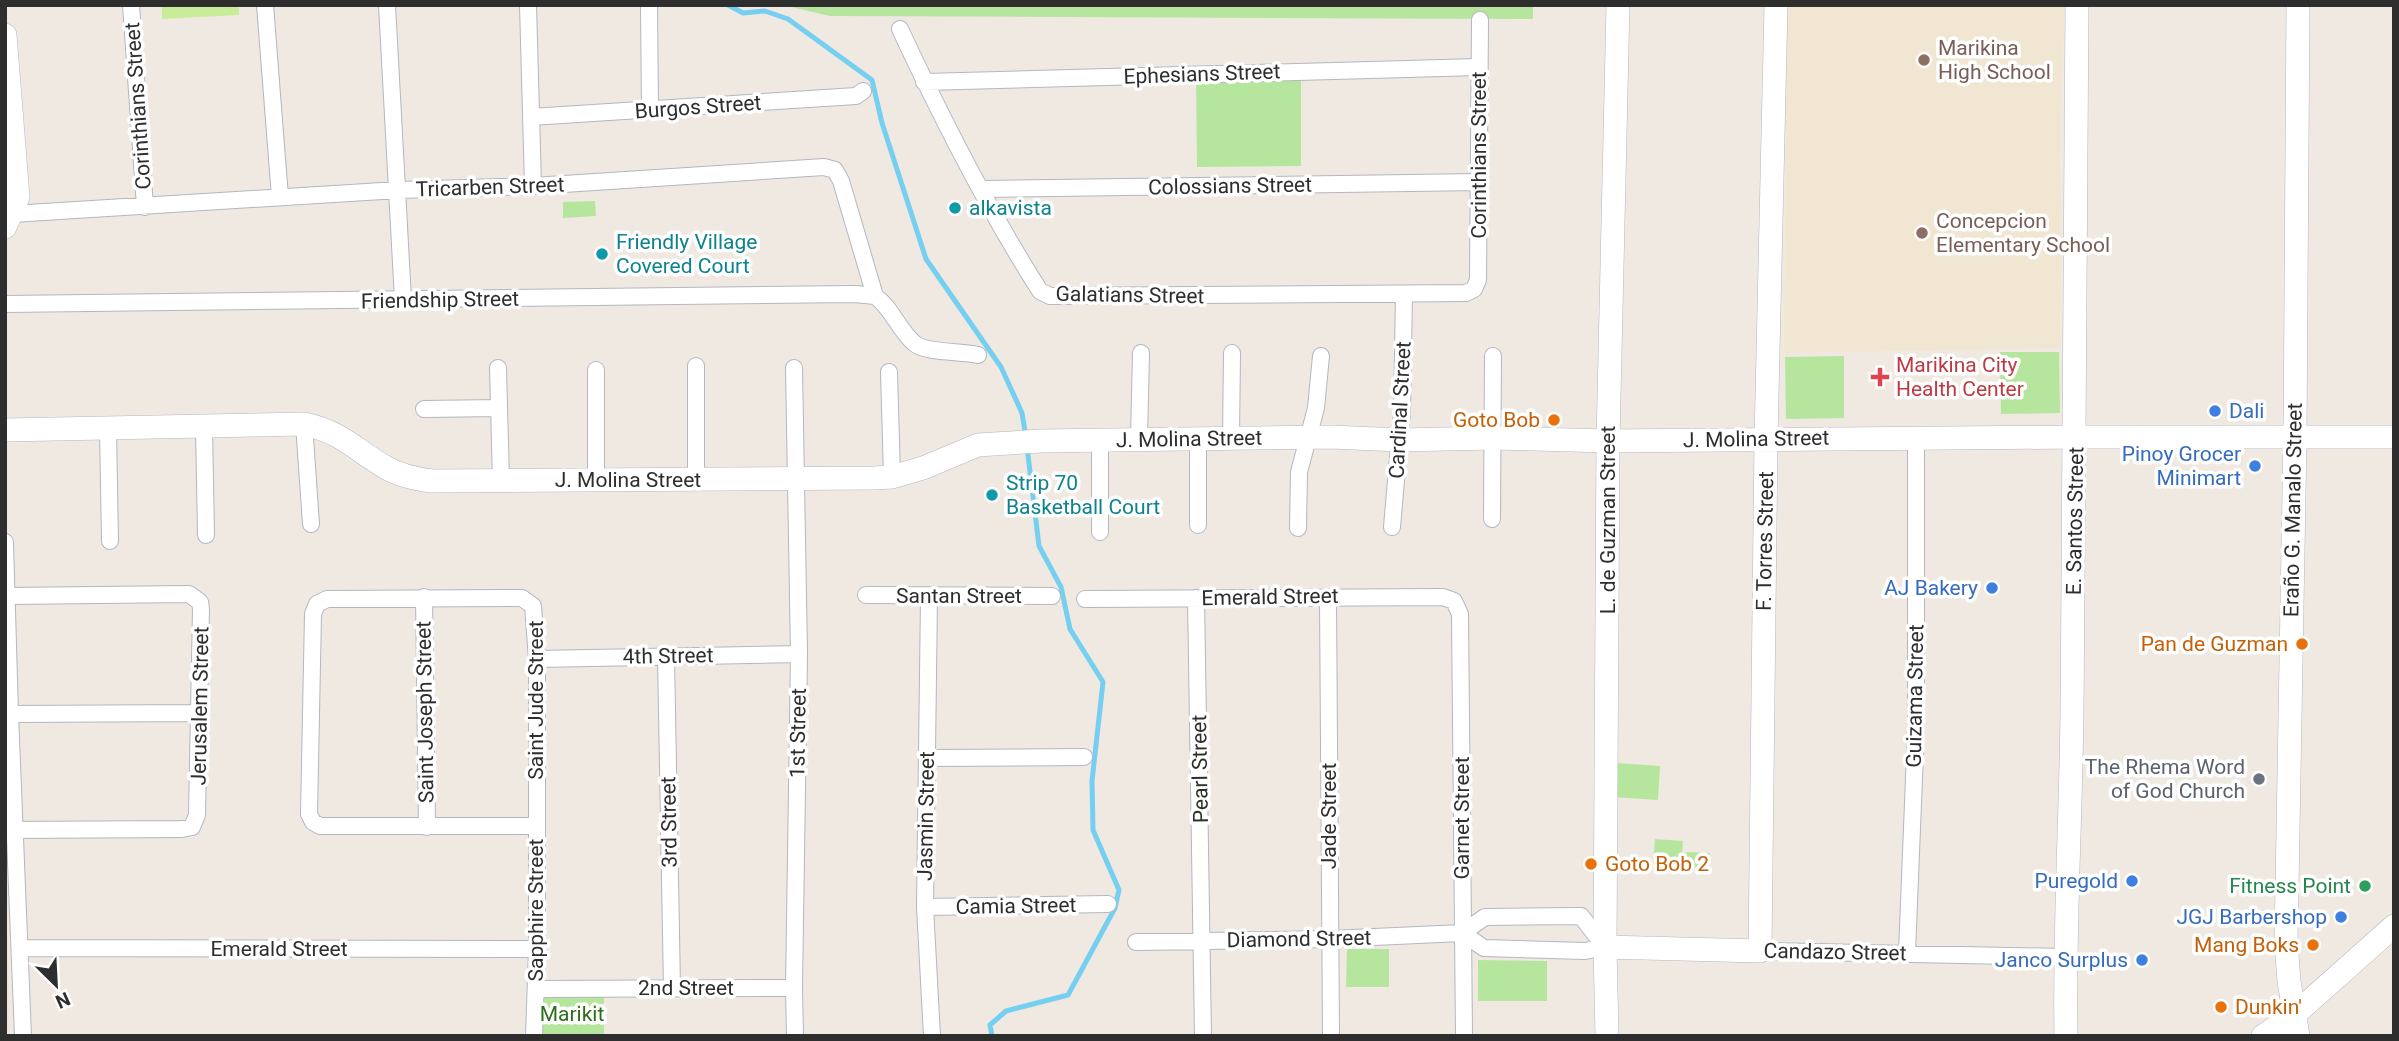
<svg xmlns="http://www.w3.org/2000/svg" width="2399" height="1041" font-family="Roboto,sans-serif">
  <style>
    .education { fill: #f0e6d1 }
    .green { fill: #b6e59e }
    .pitch { fill: #c9ec9a }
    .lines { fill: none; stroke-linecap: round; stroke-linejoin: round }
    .stream { stroke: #75cff0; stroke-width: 5 }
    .street-casing { stroke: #b4b7c1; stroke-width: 18 }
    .secondary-casing { stroke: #b4b7c1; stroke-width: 24 }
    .street { stroke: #fff; stroke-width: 16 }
    .secondary { stroke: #fff; stroke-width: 23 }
    .education-dot { fill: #8d6e63; stroke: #fff; stroke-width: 2.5 }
    .culture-dot { fill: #0f9aa8; stroke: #fff; stroke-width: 2.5 }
    .health-dot { fill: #e0444e; stroke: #fff; stroke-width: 2.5 }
    .shop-dot { fill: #3f7fe0; stroke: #fff; stroke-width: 2.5 }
    .food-dot { fill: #e8710a; stroke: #fff; stroke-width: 2.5 }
    .worship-dot { fill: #6b7280; stroke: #fff; stroke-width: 2.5 }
    .leisure-dot { fill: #2e9e5b; stroke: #fff; stroke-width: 2.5 }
    .labels { text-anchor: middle; stroke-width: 7; stroke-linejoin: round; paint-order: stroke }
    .education-label { font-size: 21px; fill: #785e54; stroke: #fff; text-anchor: start }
    .street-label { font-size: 21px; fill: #2e2e2e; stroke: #fff }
    .culture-label { font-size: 21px; fill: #0d838f; stroke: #fff; text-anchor: start }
    .health-label { font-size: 21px; fill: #be3a42; stroke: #fff; text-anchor: start }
    .shop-label { font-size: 21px; fill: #366cbe; stroke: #fff; text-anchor: end }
    .food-label { font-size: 21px; fill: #c56008; stroke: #fff; text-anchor: end }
    .worship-label { font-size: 21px; fill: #5b616d; stroke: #fff; text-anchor: end }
    .leisure-label { font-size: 21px; fill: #27864d; stroke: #fff; text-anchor: end }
    .park-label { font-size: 21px; fill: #2c6e1b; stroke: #fff }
  </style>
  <rect width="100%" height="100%" fill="#efe9e1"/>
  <path class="education" d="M1787,5h278l-5,112v231l-276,5z
    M5,885h2l2,151h-4z"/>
  <path class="green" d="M783,5h750v14l-703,-3z
    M1301,76v90l-104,1 -1,-90z
    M595,201l1,15 -33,2v-16z
    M2000,352h59l1,61 -59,1z
    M1844,356v62l-58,1 -1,-62z
    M1617,763l43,3 -2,34 -44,-3z
    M1655,839l28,2 -1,11 28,1 -1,16 -56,-4z
    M1347,949h42v38h-43z
    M1478,960l69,1v40h-69z
    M604,991v45h-63l-1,-43z"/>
  <path class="pitch" d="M162,5h77v10l-77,4z"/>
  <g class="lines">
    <path class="stream" d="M728,5l15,8 22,-2 23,8 84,61 10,43 44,136 75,108 21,46 4,24
      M992,1036l-2,-11 16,-14 62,-16 47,-87 4,-18 -26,-60 -1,-49 11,-99 -33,-53 -9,-42 -22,-41 -12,-99"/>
    <g class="street-casing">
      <path id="street" d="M131,5l14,202
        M265,5l15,192
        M387,5l16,295
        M528,5l5,181
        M649,5l1,105
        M900,29c42,90 87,179 140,262l10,5 416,-3 8,-4 4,-9 2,-260
        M924,82l555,-15
        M531,117l325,-21 7,-5
        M981,189l498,-7
        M12,214l386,-24 135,-4 291,-19 11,3 6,11 34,115
        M875,296c17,12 23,33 39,47 10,10 48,8 64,12
        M5,304l850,-10 20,2
        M498,368l3,113
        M794,368l5,286 -5,334 1,48
        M889,372l3,105
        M424,409l75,-1
        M304,424l7,100
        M204,428l2,107
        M108,429l2,112
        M1231,438l1,-85
        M1139,439l2,-86
        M1100,440v92
        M596,480v-110
        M696,480v-114
        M1492,519l1,-163
        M1198,525v-87
        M1392,527l10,-115 2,-118
        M1298,528l1,-56 17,-64 5,-52
        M5,542l5,172 13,322
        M866,595l186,1
        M424,597l3,230
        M929,597l-4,310 7,129
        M1328,597l3,439
        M1196,598l7,438
        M1085,599l358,-2 11,4 6,13 4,422
        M666,656l6,332
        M537,659l262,-5
        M10,714l190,-1
        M927,758l157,-1
        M5,830l177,-1 10,-2 5,-12 4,-206 -1,-7 -11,-8 -182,2
        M925,907l183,-3
        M1136,942l194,-3 132,-6 23,-16 96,-1 24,31 -20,4 -101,-3 -22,-15
        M21,948l516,1
        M1760,951l304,6
        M1907,953l9,-225v-290
        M536,989l258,-1
        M534,1036l3,-87v-290l-4,-53 -11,-8 -195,1 -10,5 -4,10 -4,200 4,8 7,4h216"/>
    </g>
    <g class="secondary-casing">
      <path id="secondary" d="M2298,5l-3,432 -9,506 3,38 9,55
        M5,35l13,162 -13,30
        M5,430l299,-6c38,8 50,25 81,43 15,9 30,12 47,14l442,-3 18,-1 31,-9 55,-23 63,-4 290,-4 69,3 93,-2 115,3 468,-4h318
        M1605,947l155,4 6,-512 10,-434
        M1607,1036l-2,-89 3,-506 10,-436
        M2066,1036c-2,-110 5,-218 6,-328 3,-234 4,-468 5,-703
        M2263,1036l31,-21 100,-89"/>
    </g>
    <use href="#street" class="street"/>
    <use href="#secondary" class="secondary"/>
  </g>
  <g class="education-dot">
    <circle cx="1924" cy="60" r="7"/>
    <circle cx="1922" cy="233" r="7"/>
  </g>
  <g class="culture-dot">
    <circle cx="955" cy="208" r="7"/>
    <circle cx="602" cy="254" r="7"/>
    <circle cx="992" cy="495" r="7"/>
  </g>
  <path class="health-dot" d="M1876.5 366.5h7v7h7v7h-7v7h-7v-7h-7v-7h7z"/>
  <g class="shop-dot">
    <circle cx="2215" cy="411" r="7"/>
    <circle cx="2255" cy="466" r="7"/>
    <circle cx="1992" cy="588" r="7"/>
    <circle cx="2132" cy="881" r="7"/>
    <circle cx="2341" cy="917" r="7"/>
    <circle cx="2142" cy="960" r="7"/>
  </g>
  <g class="food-dot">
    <circle cx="1554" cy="420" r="7"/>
    <circle cx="2302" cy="644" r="7"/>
    <circle cx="1591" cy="864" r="7"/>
    <circle cx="2313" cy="945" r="7"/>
    <circle cx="2221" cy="1007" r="7"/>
  </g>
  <circle class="worship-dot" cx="2259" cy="779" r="7"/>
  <circle class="leisure-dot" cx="2365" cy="886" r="7"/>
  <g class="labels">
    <g class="education-label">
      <text x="1938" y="55">Marikina<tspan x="1938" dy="24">High School</tspan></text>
      <text x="1936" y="228">Concepcion<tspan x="1936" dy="24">Elementary School</tspan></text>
    </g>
    <g class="street-label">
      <text transform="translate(1202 74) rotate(-2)" y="7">Ephesians Street</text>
      <text transform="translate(138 106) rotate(-94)" y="7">Corinthians Street</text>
      <text transform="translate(698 107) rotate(-4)" y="7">Burgos Street</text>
      <text transform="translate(1479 155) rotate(-90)" y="7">Corinthians Street</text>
      <text transform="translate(1230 186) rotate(-1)" y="7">Colossians Street</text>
      <text transform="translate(490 187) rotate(-2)" y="7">Tricarben Street</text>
      <text transform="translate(1130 295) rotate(1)" y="7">Galatians Street</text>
      <text transform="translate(440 300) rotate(-1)" y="7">Friendship Street</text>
      <text transform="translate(1400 410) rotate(-87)" y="7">Cardinal Street</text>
      <text transform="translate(1189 439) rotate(-1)" y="7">J. Molina Street</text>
      <text transform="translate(1756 439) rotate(-1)" y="7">J. Molina Street</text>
      <text x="628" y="487">J. Molina Street</text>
      <text transform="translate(2293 510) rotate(-89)" y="7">Eraño G. Manalo Street</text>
      <text transform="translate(1608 520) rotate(-90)" y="7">L. de Guzman Street</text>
      <text transform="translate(2075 521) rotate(-89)" y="7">E. Santos Street</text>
      <text transform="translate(1765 541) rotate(-89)" y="7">F. Torres Street</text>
      <text x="959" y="603">Santan Street</text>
      <text transform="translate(1270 597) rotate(-1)" y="7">Emerald Street</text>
      <text transform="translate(668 656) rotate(-1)" y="7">4th Street</text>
      <text transform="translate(1915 696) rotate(-89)" y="7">Guizama Street</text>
      <text transform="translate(536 700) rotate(-90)" y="7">Saint Jude Street</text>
      <text transform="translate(200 706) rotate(-89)" y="7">Jerusalem Street</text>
      <text transform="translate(425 712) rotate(-91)" y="7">Saint Joseph Street</text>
      <text transform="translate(798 733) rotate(-89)" y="7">1st Street</text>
      <text transform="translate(1200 769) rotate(-91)" y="7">Pearl Street</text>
      <text transform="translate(926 816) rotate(-89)" y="7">Jasmin Street</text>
      <text transform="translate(1329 816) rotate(-90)" y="7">Jade Street</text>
      <text transform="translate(1462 818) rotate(-90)" y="7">Garnet Street</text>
      <text transform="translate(669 822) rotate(-91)" y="7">3rd Street</text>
      <text transform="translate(1016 906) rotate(-1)" y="7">Camia Street</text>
      <text transform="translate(536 910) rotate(-90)" y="7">Sapphire Street</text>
      <text transform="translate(1299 939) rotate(-1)" y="7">Diamond Street</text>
      <text x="279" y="956">Emerald Street</text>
      <text transform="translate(1835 952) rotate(1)" y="7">Candazo Street</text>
      <text x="686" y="995">2nd Street</text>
    </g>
    <g class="culture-label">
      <text x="969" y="215">alkavista</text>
      <text x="616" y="249">Friendly Village<tspan x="616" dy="24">Covered Court</tspan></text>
      <text x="1006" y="490">Strip 70<tspan x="1006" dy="24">Basketball Court</tspan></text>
    </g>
    <g class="health-label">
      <text x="1896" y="372">Marikina City<tspan x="1896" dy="24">Health Center</tspan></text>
    </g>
    <g class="shop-label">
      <text x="2229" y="418" text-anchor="start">Dali</text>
      <text x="2241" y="461">Pinoy Grocer<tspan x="2241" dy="24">Minimart</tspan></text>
      <text x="1978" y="595">AJ Bakery</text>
      <text x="2118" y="888">Puregold</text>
      <text x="2327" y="924">JGJ Barbershop</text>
      <text x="2128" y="967">Janco Surplus</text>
    </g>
    <g class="food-label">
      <text x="1540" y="427">Goto Bob</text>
      <text x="2288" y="651">Pan de Guzman</text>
      <text x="1605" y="871" text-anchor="start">Goto Bob 2</text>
      <text x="2299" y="952">Mang Boks</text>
      <text x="2235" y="1014" text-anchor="start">Dunkin'</text>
    </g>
    <g class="worship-label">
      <text x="2245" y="774">The Rhema Word<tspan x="2245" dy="24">of God Church</tspan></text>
    </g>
    <g class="leisure-label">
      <text x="2351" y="893">Fitness Point</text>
    </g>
    <g class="park-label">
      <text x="572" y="1021">Marikit</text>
    </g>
  </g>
  <rect width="2399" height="1041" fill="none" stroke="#2e2e2e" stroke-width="14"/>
  <g transform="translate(56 985) rotate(156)" stroke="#ffffff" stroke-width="5" paint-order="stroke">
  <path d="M0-5L12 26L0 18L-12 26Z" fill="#2e2e2e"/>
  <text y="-10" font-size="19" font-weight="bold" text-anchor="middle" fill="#2e2e2e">N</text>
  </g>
</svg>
